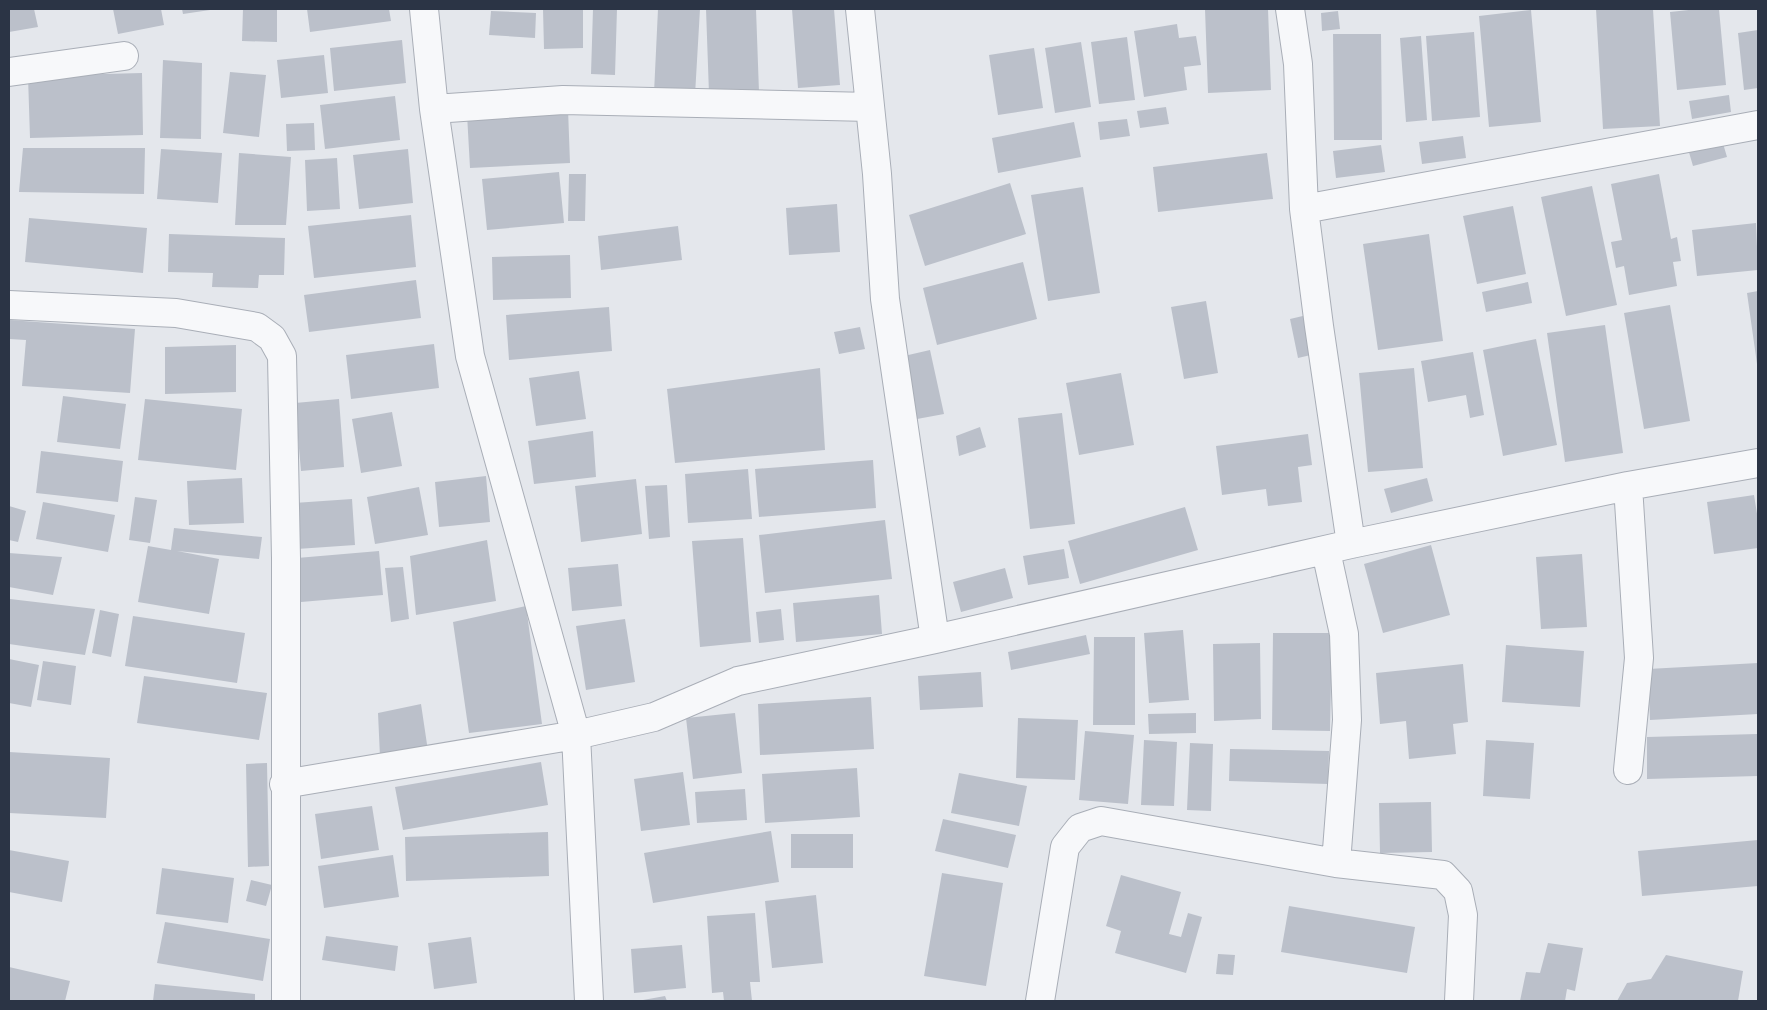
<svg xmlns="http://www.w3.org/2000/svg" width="1767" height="1010" font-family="Signika,sans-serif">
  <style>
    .building { fill: #bbc0ca }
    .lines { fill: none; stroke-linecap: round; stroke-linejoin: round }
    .minor-casing { stroke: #a9aeb7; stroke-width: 30 }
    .minor { stroke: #f7f8fa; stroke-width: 28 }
  </style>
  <rect width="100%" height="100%" fill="#e4e7ec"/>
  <path class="building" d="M9,9h25l4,18 -29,5z
    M113,9h48l3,16 -46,9z
    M182,9h28v1l-27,4z
    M243,9h34v33l-35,-1z
    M307,9h82l2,12 -81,11z
    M543,9h40v39l-39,1z
    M593,9h24l-2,66 -24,-1z
    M658,9h42l-5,86 -41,-2z
    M706,9h50l3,83 -50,2z
    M792,9h42l6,76 -42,3z
    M1205,9h63l3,81 -63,3z
    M1596,9h57l7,117 -57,3z
    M1698,9h21l7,76 -49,5 -7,-78z
    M1531,10l10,112 -52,5 -10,-111z
    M491,11l45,2 -1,25 -46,-3z
    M1338,11l2,18 -18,2 -1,-18z
    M1177,24l2,14 17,-2 5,29 -17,2 3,23 -43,7 -10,-66z
    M1758,30v58l-14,2 -6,-57z
    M1474,32l6,85 -48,4 -6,-85z
    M1333,34h48l1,106h-48z
    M1421,36l6,84 -21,2 -6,-84z
    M1127,37l8,63 -36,4 -8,-62z
    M402,40l4,43 -72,8 -4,-43z
    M1081,42l10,65 -36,6 -10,-65z
    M1034,48l9,60 -45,7 -9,-60z
    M324,55l4,38 -47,5 -4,-38z
    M163,60l39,3 -1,76 -41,-1z
    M230,72l36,3 -7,62 -36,-4z
    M142,73l1,62 -113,3 -2,-62z
    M1729,95l2,17 -39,7 -3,-18z
    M395,96l5,44 -75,9 -5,-44z
    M1166,107l3,17 -29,4 -3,-17z
    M568,109l2,54 -100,5 -3,-54z
    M1127,119l3,17 -30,4 -2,-18z
    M1074,122l7,35 -83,16 -6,-35z
    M314,123l1,27 -28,1 -1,-27z
    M1463,136l3,22 -44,6 -3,-22z
    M1722,140l5,17 -34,9 -5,-17z
    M1381,145l4,27 -49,6 -3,-27z
    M23,148h122l-1,46 -125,-2z
    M161,149l61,4 -4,50 -61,-4z
    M408,149l5,54 -54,6 -6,-54z
    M239,153l52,4 -5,68h-51z
    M1267,153l6,46 -115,13 -5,-45z
    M337,158l3,51 -33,2 -2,-51z
    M559,172l5,51 -77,7 -5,-51z
    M569,174h17l-1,47h-17z
    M1659,174l12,65 6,-2 4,24 -8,1 4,24 -48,9 -5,-29 -8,2 -5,-26 11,-2 -11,-56z
    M1010,183l16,51 -101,32 -16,-51z
    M1592,186l25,119 -51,11 -25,-119z
    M1083,187l17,106 -52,8 -17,-106z
    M837,204l3,48 -51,3 -3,-47z
    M1513,206l13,68 -49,10 -14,-68z
    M411,215l5,52 -102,11 -6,-52z
    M29,218l118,10 -4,45 -118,-11z
    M1756,223l2,47 -61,6 -5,-46z
    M678,226l4,34 -81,10 -3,-34z
    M169,234l116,4 -1,37h-25l-1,13 -46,-1 1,-14 -45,-1z
    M1429,234l14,107 -65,9 -15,-106z
    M570,255l1,43 -78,2 -1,-43z
    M1023,262l14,57 -100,26 -14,-57z
    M416,280l5,38 -112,14 -5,-37z
    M1528,282l4,21 -46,9 -4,-20z
    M1758,291v73h-1l-10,-71z
    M1206,301l12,72 -34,6 -13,-72z
    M1670,305l20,116 -46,8 -20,-116z
    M609,307l3,44 -103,9 -3,-45z
    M1307,315l8,39 -17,4 -8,-39z
    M9,320l126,9 -5,64 -108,-7 4,-46 -17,-1z
    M1605,325l18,128 -58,9 -18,-129z
    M860,327l5,22 -26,5 -5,-22z
    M1536,339l21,106 -54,11 -20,-106z
    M434,344l5,44 -88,11 -5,-44z
    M236,345v47l-71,2v-47z
    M930,350l14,64 -27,5 -13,-63z
    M1473,352l11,63 -14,3 -4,-23 -38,7 -7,-41z
    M820,368l5,82 -150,13 -8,-74z
    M1414,368l9,100 -55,4 -9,-99z
    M579,371l7,48 -50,7 -7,-48z
    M1121,373l13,72 -55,10 -13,-72z
    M63,396l63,8 -6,45 -63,-7z
    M145,399l97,10 -6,61 -98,-10z
    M339,399l5,68 -43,4 -6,-68z
    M392,412l10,54 -41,7 -9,-54z
    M1062,413l13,111 -45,5 -12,-111z
    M980,427l6,20 -27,9 -3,-20z
    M593,431l3,46 -62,7 -6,-43z
    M1308,434l4,31 -14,2 4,35 -34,4 -2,-17 -44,6 -6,-49z
    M41,451l82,10 -5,41 -82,-9z
    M873,460l3,48 -117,9 -4,-48z
    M748,469l4,50 -64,4 -3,-49z
    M486,476l4,46 -51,5 -4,-45z
    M242,478l2,45 -55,2 -2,-44z
    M1427,478l6,23 -42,12 -7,-24z
    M636,479l6,55 -61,8 -6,-56z
    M667,485l3,52 -21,2 -4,-53z
    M419,487l9,48 -53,9 -8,-47z
    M1754,495l4,25v28l-44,6 -7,-52z
    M135,497l22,3 -7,43 -21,-3z
    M352,499l3,46 -58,4 -3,-46z
    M43,502l72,13 -7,37 -72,-13z
    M9,506l17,5 -8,31 -9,-2z
    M1185,507l13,43 -118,34 -12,-43z
    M885,520l7,59 -127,14 -6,-58z
    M174,528l88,9 -3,22 -82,-8 42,8 -10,55 -71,-12 10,-56 23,4z
    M743,538l8,104 -51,5 -8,-106z
    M487,540l9,61 -80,14 -6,-59z
    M1431,545l19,70 -67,18 -19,-69z
    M1064,549l5,29 -41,7 -5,-29z
    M379,551l4,44 -82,7 -4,-44z
    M9,553l53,4 -9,38 -44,-8z
    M1582,554l5,73 -46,2 -5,-72z
    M618,564l4,42 -50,5 -4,-43z
    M403,567l6,52 -18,3 -6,-54z
    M1005,568l8,30 -52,14 -8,-30z
    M879,595l3,39 -86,8 -3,-39z
    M10,599l85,10 -10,46 -76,-11z
    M526,606l16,118 -73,9 -16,-111z
    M781,609l3,31 -25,3 -3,-31z
    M100,610l19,4 -8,43 -19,-4z
    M133,616l112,17 -8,50 -112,-17z
    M625,619l10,63 -49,8 -10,-64z
    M1183,630l6,70 -40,3 -5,-70z
    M1273,633h59l-2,98 -58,-1z
    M1086,635l4,19 -79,16 -3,-18z
    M1094,637h41v88h-42z
    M1260,643l1,76 -47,2 -1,-77z
    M1506,645l78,6 -4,56 -78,-5z
    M9,659l30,6 -8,42 -22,-4z
    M43,661l33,5 -5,39 -34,-5z
    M1758,663v51l-108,6 -2,-51z
    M1463,664l5,58 -15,2 3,30 -47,5 -3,-38 -26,3 -4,-51z
    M981,672l2,35 -63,3 -2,-34z
    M144,676l123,17 -8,47 -122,-17z
    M871,697l3,52 -114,6 -2,-51z
    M421,704l7,47 -48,6 -2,-44z
    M735,713l7,60 -49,6 -7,-61z
    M1196,713v20l-47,1 -1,-20z
    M1018,718l60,2 -3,60 -59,-2z
    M1085,731l49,4 -6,69 -49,-4z
    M1757,734l1,42 -111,3v-42z
    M1144,740l33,2 -3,64 -33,-1z
    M1486,740l48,3 -4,56 -47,-3z
    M1190,743l23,1 -2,67 -24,-1z
    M1230,749l99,2 -1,33 -99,-3z
    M9,752l101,6 -4,60 -97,-5z
    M541,762l7,43 -145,25 -8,-43z
    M267,763l2,103 -21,1 -2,-103z
    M857,768l3,49 -95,6 -3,-49z
    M683,772l7,53 -49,6 -7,-52z
    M959,773l68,13 -8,40 -68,-13z
    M745,789l2,31 -50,3 -2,-31z
    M1431,802l1,50 -52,1 -1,-50z
    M372,806l7,44 -58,9 -6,-45z
    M943,819l73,16 -8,33 -73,-17z
    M771,831l8,51 -126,21 -9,-50z
    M548,832l1,44 -143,5 -1,-44z
    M791,834h62v34h-62z
    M1758,840v46l-116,10 -4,-45z
    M9,850l60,11 -7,41 -53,-10z
    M393,855l6,42 -75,11 -6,-42z
    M162,868l72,10 -6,45 -72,-9z
    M942,873l61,10 -17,103 -62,-10z
    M1121,875l60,17 -12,42 12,3 7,-24 14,4 -16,56 -71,-20 6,-22 -15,-5z
    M251,880l21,5 -6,21 -20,-5z
    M816,895l7,68 -51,5 -7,-67z
    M1289,906l126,21 -8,46 -126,-21z
    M755,913l5,69h-10l2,19h-28l-1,-9 -11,1 -5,-77z
    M165,922l105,17 -7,42 -106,-18z
    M326,936l72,10 -3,25 -73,-11z
    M471,937l6,46 -43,6 -6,-46z
    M1548,943l35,5 -8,43 -8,-2 -2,12h-45l6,-29 14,1z
    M682,945l4,43 -52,5 -3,-44z
    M1218,954l17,1 -2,20 -17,-1z
    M1666,955l77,16 -5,30h-121l10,-18 24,-4z
    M9,967l61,14 -5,20h-56z
    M155,984l100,10v7h-102z
    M665,996l2,5h-24v-1z"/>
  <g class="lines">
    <g class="minor-casing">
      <path id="minor" d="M860,9l17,165 8,125 50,340
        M1290,9l8,55 6,145 15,117 32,218
        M9,72l115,-16
        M434,109l129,-9 307,7
        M1304,209l454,-84
        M9,305l167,8 81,14 15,11 10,18 4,202v443
        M1628,486l11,172 -11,112
        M284,784l292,-49 -106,-379 -36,-247 -10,-100
        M1336,863l107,12 15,16 5,24 -4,86
        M589,1001l-13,-266 78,-18 84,-36 197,-42 416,-95 277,-58 130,-23
        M1040,1001l25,-154 15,-19 21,-7 235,42 11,-143 -3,-86 -18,-83"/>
    </g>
    <use href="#minor" class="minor"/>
  </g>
  <rect width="1767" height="1010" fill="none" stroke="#2b3445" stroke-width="20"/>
</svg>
